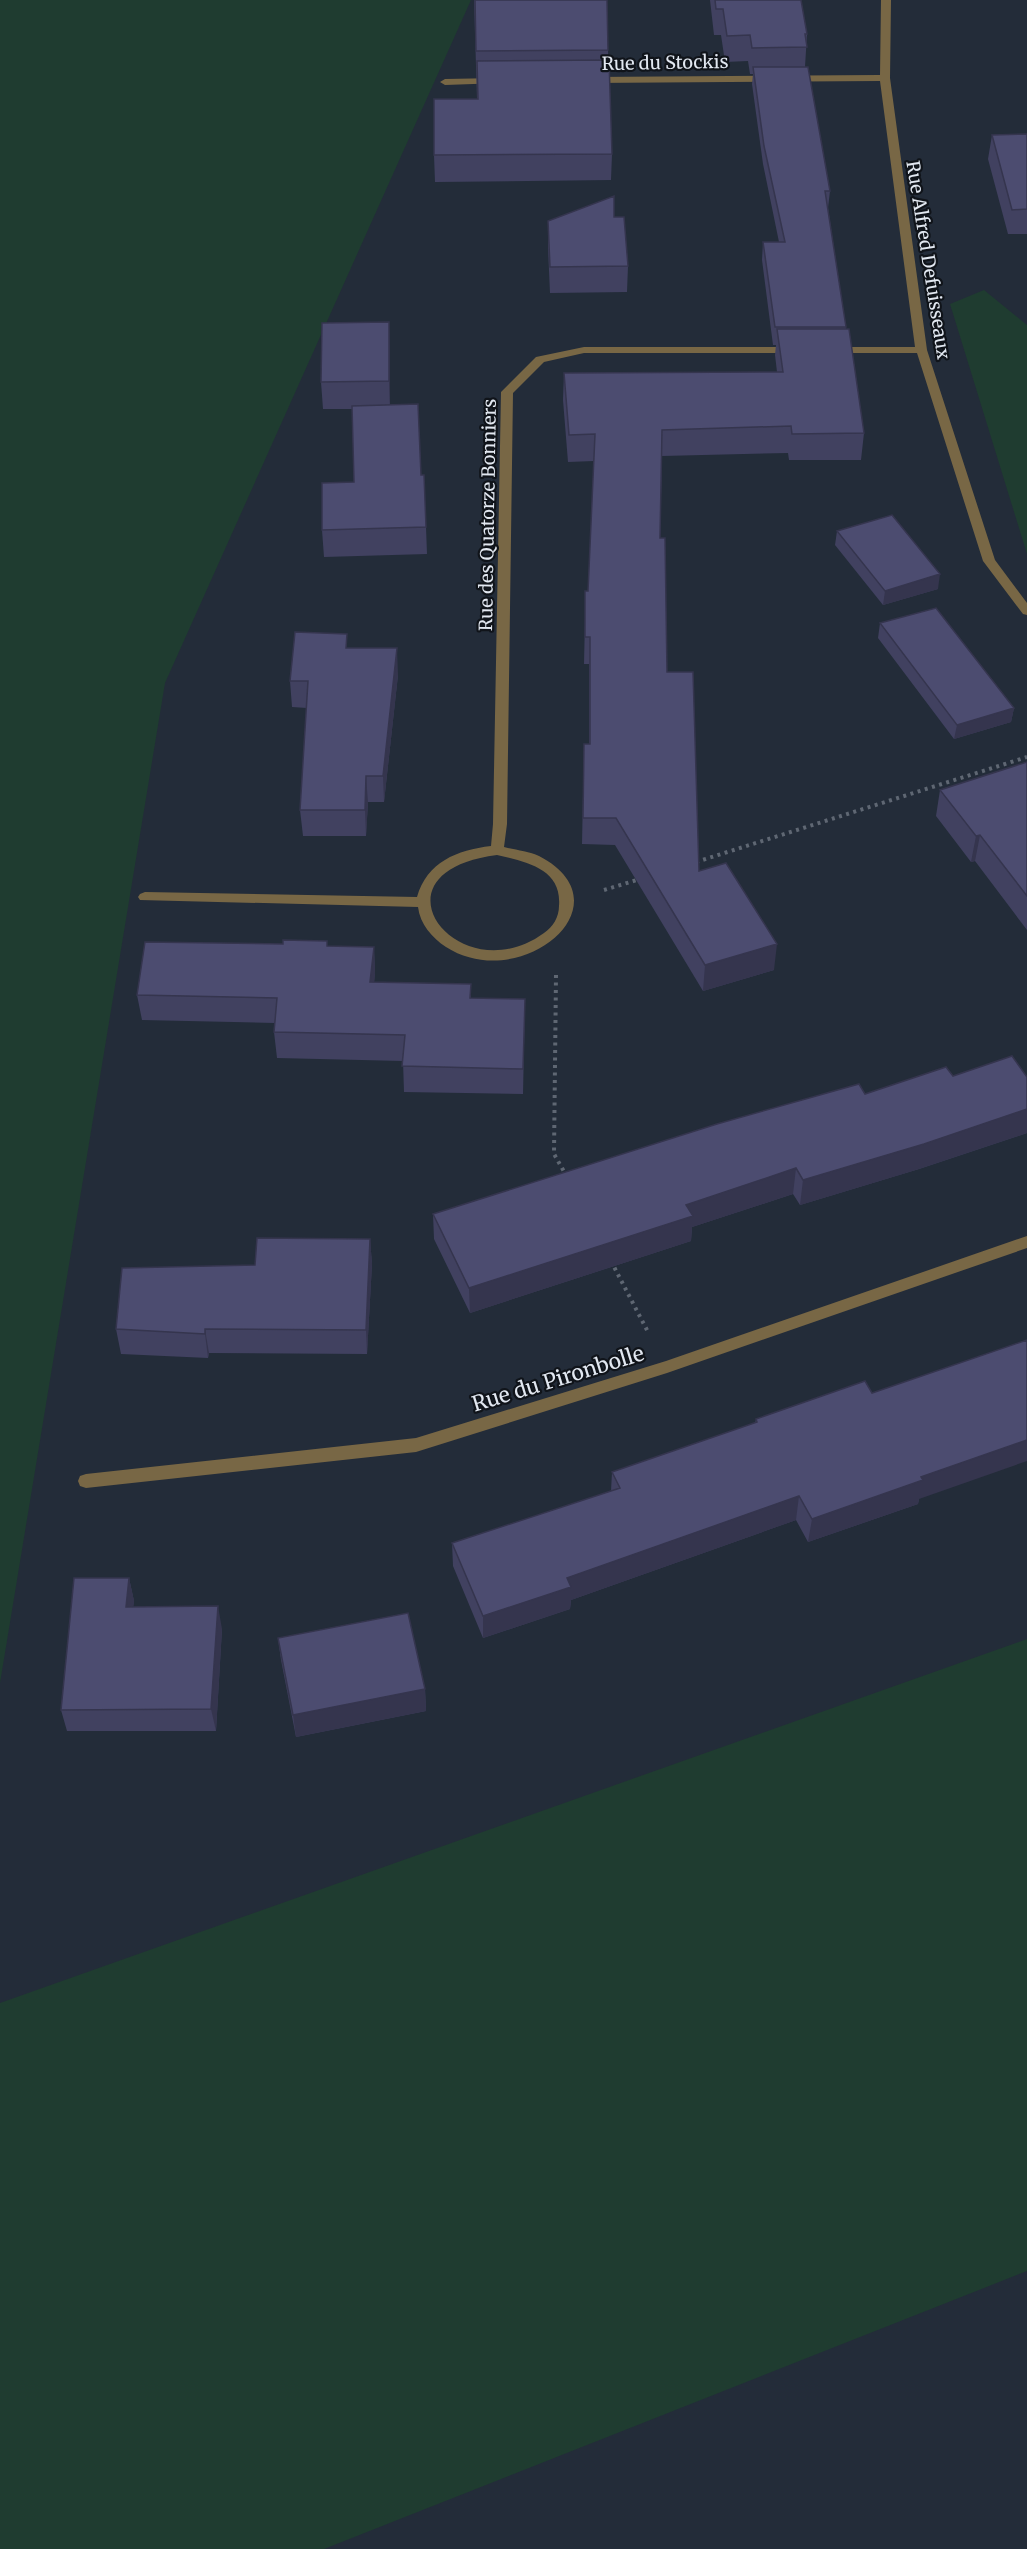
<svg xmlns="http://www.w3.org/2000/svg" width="1027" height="2549" font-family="Merriweather,serif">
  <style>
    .green { fill: #1f3c30 }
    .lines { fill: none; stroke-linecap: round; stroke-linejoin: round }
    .path { stroke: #5f6773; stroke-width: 4; stroke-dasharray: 3 4.5; stroke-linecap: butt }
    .minor { fill: #786745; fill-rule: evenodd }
    .wall { fill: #414160 }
    .shaded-wall { fill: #35354e }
    .building { fill: #4c4c70; stroke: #35354e; stroke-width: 1.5 }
    .labels { text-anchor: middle; stroke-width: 4.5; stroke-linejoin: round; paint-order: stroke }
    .far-street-label { font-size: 18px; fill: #e2e8f1; stroke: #10141a }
    .street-label { font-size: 21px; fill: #e2e8f1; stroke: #10141a }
  </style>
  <rect width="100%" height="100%" fill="#232c39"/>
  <path class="green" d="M0,0h471l-306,683 -165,1000z
    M984,290l43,35v229l-77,-250z
    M1027,1639v632l-703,278h-324v-546z"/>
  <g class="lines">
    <path class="path" d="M696,862l331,-105
      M604,890l36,-11
      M556,975l-2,179 12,21
      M611,1261l37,71"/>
    <path class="minor" d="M881,0h10l-1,78 37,272 68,210 32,43v12l-4,-1 -40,-53 -66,-208h-86l-6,-3 6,-3h84l-35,-266 -289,2 -5,-3 5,-3 289,-2z
      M498,78l5,3 -1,2 -57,2 -5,-3 5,-3z
      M584,347h211l6,3 -6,3h-211l-40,9 -31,31 -6,431 -3,23c11,3 25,4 35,9 92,48 -18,139 -93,91 -14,-9 -26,-23 -28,-40l-278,-7 -2,-3 2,-3 5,-2 272,5c10,-35 40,-47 74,-51l2,-22 8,-432 35,-35zM497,855c30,7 65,14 62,51 0,11 -6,21 -15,27 -85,62 -181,-61 -47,-78z
      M1027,1236v12l-360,125 -251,79 -330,36 -6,-2 -2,-5 2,-5 6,-2 330,-36 250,-77z"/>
  </g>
  <path class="wall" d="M474,0l134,50 4,104 -1,26 -176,2 -1,-27 43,-56z
    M710,0h91l6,34 -2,33 25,124 -2,17 18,121 18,104 -3,27h-72l-1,-7 -126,3 -2,82 7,134 32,199 75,99 -71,21 -88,-146 -33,-1 2,-100h5v-80h-5l1,-46v-27h3l6,-130 -26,1 -5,-62 1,-27 213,-1 -2,-17 1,-10h-3l-11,-85 1,-18h16l-16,-78 -11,-80 1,-10h-3l-2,-13 -23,1 -4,-27h-7z
    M1027,134v100h-19l-20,-75 4,-24z
    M614,217l14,49 -1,26 -77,1 -2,-45v-27z
    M389,322l1,83 31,70 5,52 1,27 -103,3 -2,-27 32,-48 -2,-73h-29l-2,-27z
    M837,531l101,58 -55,16 -48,-60z
    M880,623l134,85 -3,14 -57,17 -76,-101z
    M348,648l50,27 -14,127h-16l-2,34h-63l-3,-26 7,-102 -15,-1 -2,-26z
    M1027,762v168l-52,-69 -4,1 -35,-46 4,-26z
    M328,946l46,1 1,26 -1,9 97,2v14l54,1 -2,95 -119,-2 -1,-31 -126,-3 -3,-26 1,-9 -133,-3 -5,-25z
    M953,1076l74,1v56l-108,36 -119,36 -7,-11 -101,33 -1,14 -221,72 -36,-74 -1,-25 432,-120z
    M370,1239l2,25 -5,90 -158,-1 -1,5 -87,-4 -5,-25 139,-64z
    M756,1419l163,80 -1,5 -110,38 -12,-22 -225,80 -1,9 -87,29 -30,-72 -1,-23 159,-52 1,-19 143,-49z
    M129,1578l5,23 -1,6 89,22 -6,102h-149l-6,-21z
    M278,1638l147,51 1,22 -130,26 -15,-77z"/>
  <path class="shaded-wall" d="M389,322l1,26v60l-1,-27z
    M940,574l-2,15 -55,16 2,-14z
    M397,648l1,27 -14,127 -1,-26z
    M1014,708l-3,14 -57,17 3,-14z
    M366,776l2,26 -2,34 -1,-26z
    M980,835l-5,26 -4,1 5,-26z
    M777,944l-3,26 -71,21 2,-26z
    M374,947l1,26 -3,35 -2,-26z
    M1027,1109v24l-108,36 -119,36 3,-25z
    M796,1168l-3,26 -101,33 -1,14 -221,72 -1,-25 217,-83z
    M370,1239l2,25 -5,90 -1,-24z
    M205,1329l4,24 -1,5 -3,-24z
    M1027,1440v21l-108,38 -1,5 -110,38 4,-23 109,-42z
    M799,1496l-3,24 -225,80 -1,9 -87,29v-22l84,-38z
    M129,1578l5,23 -3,28 -5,-22z
    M218,1606l4,23 -6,102 -5,-22z
    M425,1689l1,22 -130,26 -3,-22z"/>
  <path class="building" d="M475,0h132l1,50 -132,1z
    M715,0h86l6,34h-2l2,13 -55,1 -2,-13 -23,1 -4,-27h-7z
    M609,60l3,94 -178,1v-56h44l-1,-38z
    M753,67h55l22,124h-5l21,136h-71l-12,-85h22l-21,-96z
    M1027,134v75l-15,1 -20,-75z
    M614,196v21h10l4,49 -78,1 -2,-46z
    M389,322v59l-68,1 1,-59z
    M777,329h72l15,104 -72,1 -1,-8 -129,4 -2,108h5l2,134h26l6,199 27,-8 51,81 -72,21 -89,-147h-33l1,-74h6v-107h-5v-46h3l7,-157 -26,1 -5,-62 219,-1z
    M418,404l3,71h3l2,52 -104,3v-47l32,-1 -2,-76z
    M892,515l48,59 -55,17 -48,-60z
    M936,608l78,100 -57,17 -77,-102z
    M295,632l52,2 -1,14h51l-14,128h-17l-1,34h-65l8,-129h-18z
    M1027,762v134l-47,-61 -4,1 -36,-46z
    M283,940l44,1v5l47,1 -4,35 101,2 -1,14 55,1 -2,70 -121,-3 3,-31 -131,-3 3,-34 -140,-3 8,-53 138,2z
    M1012,1056l15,21v32l-103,35 -121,36 -7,-12 -110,37 7,11 -224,72 -36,-74 284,-90 142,-40 6,10 81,-27 7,9z
    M257,1238l113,1 -4,91 -161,-1v5l-89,-5 6,-61 133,-3z
    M1027,1340v100l-106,37 2,3 -111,39 -13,-23 -232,82 4,9 -88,29 -31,-73 168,-55 -8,-16 145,-50 -1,-3 109,-38 7,12z
    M74,1578h55l-3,29 92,-1 -7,103 -150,1z
    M408,1613l17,76 -132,26 -15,-77z"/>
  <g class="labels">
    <g class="far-street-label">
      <text transform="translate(665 63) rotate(-1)" y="6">Rue du Stockis</text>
      <text transform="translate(928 260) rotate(81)" y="6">Rue Alfred Defuisseaux</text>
      <text transform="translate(488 515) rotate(-89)" y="6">Rue des Quatorze Bonniers</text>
    </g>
    <g class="street-label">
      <text transform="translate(558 1379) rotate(-17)" y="7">Rue du Pironbolle</text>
    </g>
  </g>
</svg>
